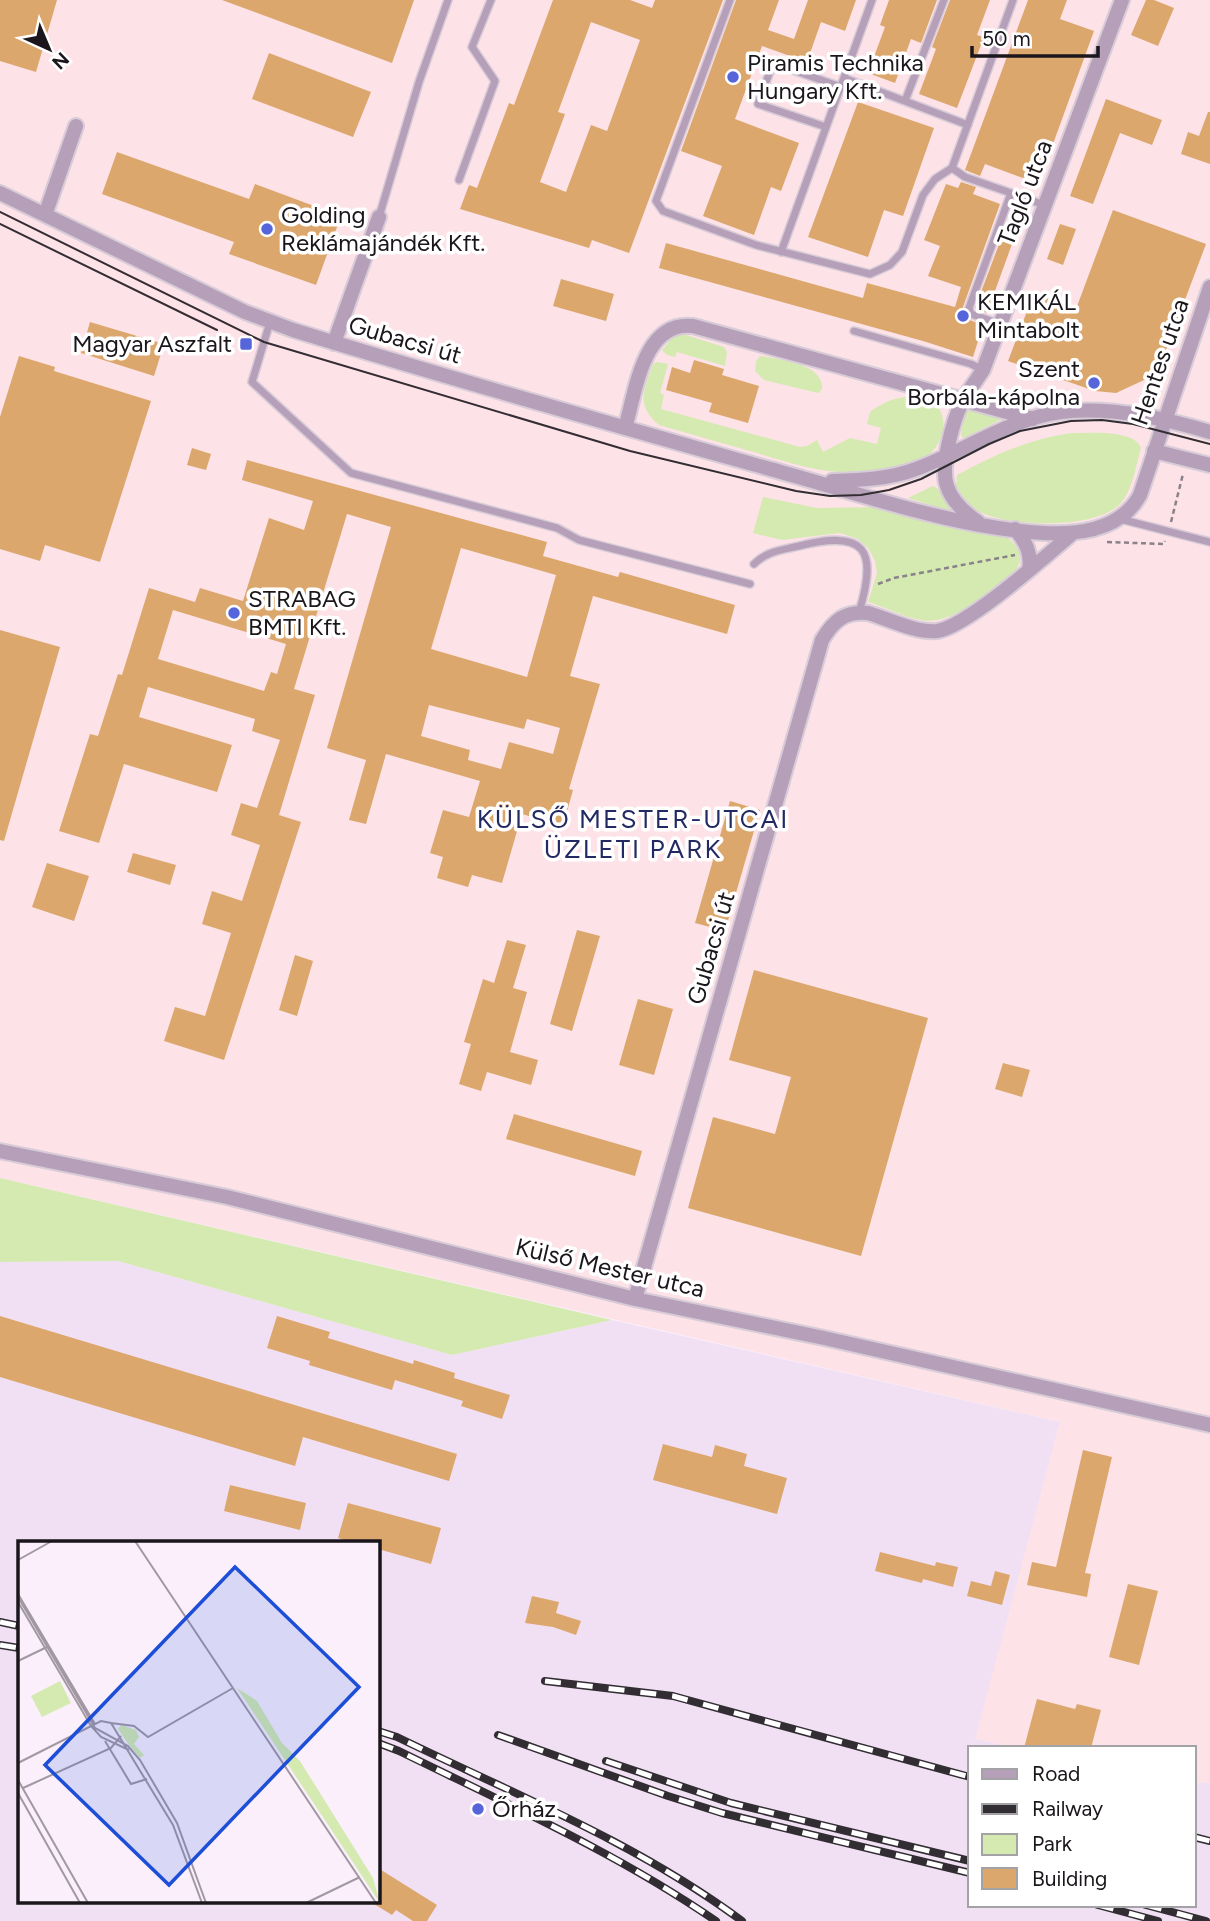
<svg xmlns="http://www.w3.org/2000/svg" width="1210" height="1921" font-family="Figtree,sans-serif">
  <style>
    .built { fill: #f1e0f3; fill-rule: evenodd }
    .industrial { fill: #fde2e7 }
    .green { fill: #d5eab0 }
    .building { fill: #dca76d; fill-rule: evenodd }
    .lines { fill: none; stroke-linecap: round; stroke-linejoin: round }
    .lane-casing { stroke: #d7ccd8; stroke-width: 10 }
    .street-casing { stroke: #d7ccd8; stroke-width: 18 }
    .path { stroke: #8a828b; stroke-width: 2.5; stroke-dasharray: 5 3.5; stroke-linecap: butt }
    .lane { stroke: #b6a0b9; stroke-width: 7 }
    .street { stroke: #b6a0b9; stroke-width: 14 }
    .tram { stroke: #322d33; stroke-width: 2 }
    .rail-casing { stroke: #322d33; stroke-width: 8 }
    .rail { stroke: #fff; stroke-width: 5; stroke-dasharray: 16; stroke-linecap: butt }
    .poi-dot { fill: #5765db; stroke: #fff; stroke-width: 2.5 }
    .labels { text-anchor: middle; stroke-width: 7; stroke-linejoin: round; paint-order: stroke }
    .poi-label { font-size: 24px; fill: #1a161b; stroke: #fff; text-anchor: start }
    .street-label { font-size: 24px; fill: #1a161b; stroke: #fff }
    .neighbourhood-label { font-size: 26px; letter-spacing: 2px; fill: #232962; stroke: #fff }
    .inset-road { fill: none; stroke: #a198a2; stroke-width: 2 }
    .view { fill: #1d4ed8; fill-opacity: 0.15; stroke: #1d4ed8; stroke-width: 3.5 }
    .inset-edge { fill: none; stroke: #1a161b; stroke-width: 3.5 }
  </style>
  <rect width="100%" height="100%" fill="#fbeffc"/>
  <path class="built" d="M118,1261l334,94 160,-35 448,102 -84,317 42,9h-48v157h224v-123l16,1v138h-1210v-659zM19,1543h359v359h-359z"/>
  <path class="industrial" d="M0,0h1210v1783l-16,-1v-34h-176l-43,-9 85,-317 -1060,-244z"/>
  <path class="green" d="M679,335h7l38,12 3,5 -2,14 -48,-14 -2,5 -8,-2 -5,-5 10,-12z
    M760,356c20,3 64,8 62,33l-4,4 -54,-13 -9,-9 1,-10z
    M657,362l11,2 -8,29 4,2 -3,14 139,38 7,-1 10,-6 6,12 27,-14 27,6 4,-16 -14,-4 3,-12c18,-13 33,-18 55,-13 28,8 21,47 -1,59 -21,10 -50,13 -73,14 -33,1 -63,-10 -94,-19 -33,-9 -66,-19 -98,-28 -24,-20 -15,-35 -6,-61z
    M970,408l32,9v2l-38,19 -3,-2 2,-19 4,-8z
    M1071,433c17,0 64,-4 70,15 -5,17 -9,44 -21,56 -26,26 -112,23 -142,7 -10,-6 -16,-16 -22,-25l1,-11c37,-20 72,-36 114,-42z
    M933,486l4,2 16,24 -45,-14z
    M763,497l54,11 63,-1 125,29c13,9 20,20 11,34 -26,19 -61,56 -95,50 -18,-3 -36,-13 -53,-18l9,-29 -2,-12 -6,-12 -11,-10 -18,-6 -58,7 -29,-7z
    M0,1178l612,142 -160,35 -334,-94 -118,1z"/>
  <path class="building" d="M0,0h57l-21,72 -36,-11z
    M222,0h192l-22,63z
    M553,0h77l22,8 3,-8h68l-94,253 -37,-13 -3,8 -129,-39 9,-24 8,3 32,-85 5,2zM591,22l49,18 -33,91 -16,-6 -25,67 -26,-10 25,-68 -7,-2z
    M736,0h43l-11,30 26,9 14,-39h48l-11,31 -24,-9 -14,40 -45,-16 -27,73 64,24 -18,48 -10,-4 -17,48 -51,-19 19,-50 -41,-15z
    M889,0h48l-16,43 -10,-4 -16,44 -27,-10 17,-46 -5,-2z
    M950,0h40l-13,35 7,2 -27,71 -38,-14 17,-45 -4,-2z
    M1028,0h39l-7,19 34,12 -57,157 -16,-6 2,-4 -38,-14 -5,12 -15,-6z
    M1146,0h8l20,8 -16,38 -27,-11z
    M269,53l102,39 -18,45 -101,-38z
    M1106,99l56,21 -10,25 -32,-12 -27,71 -23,-8z
    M858,102l76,26 -31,88 -19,-6 -16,47 -60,-20z
    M1208,112h2v52l-29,-10 7,-22 11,4z
    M117,152l132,47 6,-15 86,32 -25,69 -87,-31 5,-12 -132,-48z
    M961,182l15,5 -3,7 27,10 -37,103 4,12 16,6 -10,32 -50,-16 -264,-73 7,-25 197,55 4,-15 88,24 6,-20 -33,-11 12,-30 -16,-6 22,-56 12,4z
    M1113,210l93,34 -49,130 -41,19 -21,-2 -87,-30 26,-68 42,16z
    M1060,224l16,5 -13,36 -16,-6z
    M1001,239l11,5 -25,69 -12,-5z
    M561,279l53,15 -8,27 -53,-15z
    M90,322l74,22 -10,32 -73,-23z
    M19,356l36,11 -1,4 97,30 -51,161 -55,-17 -5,16 -40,-12v-132z
    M694,360l30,9 -2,6 37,11 -11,37 -39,-11 3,-9 -46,-13 6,-23 18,6z
    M192,448l19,6 -5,16 -19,-5z
    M247,460l300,82 -4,14 75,21 2,-5 115,33 -8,29 -134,-38 -23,80 30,8 -31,105 4,1 -10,36 -41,-12 -20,69 -30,-8 -4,12 -31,-9 6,-21 -13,-4 13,-43 26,7 11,-36 -94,-27 -20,70 -17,-4 17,-60 -39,-12 64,-221 -44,-13 -53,175 21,6 -36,120 22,7 -77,238 -60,-19 11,-34 30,9 26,-83 -29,-9 10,-33 30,10 18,-56 -29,-10 10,-32 16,5 23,-68 -28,-9 3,-12 -107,-32 -9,30 93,28 -15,47 -93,-28 -25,79 -40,-12 31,-97 8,2 20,-62 4,1 27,-87 46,14 5,-14 43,13 26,-83 35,12 9,-29 -71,-21zM461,548l95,27 -29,102 -96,-28zM173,610l113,34 -9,30 -6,-2 -7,19 -106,-32zM429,705l95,24 3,-10 33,9 -7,26 -44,-12 -8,27 -33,-9 2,-10 -49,-14z
    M0,630l60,17 -56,194 -4,-1z
    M730,801l30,9 -35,121 -30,-8z
    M133,853l43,12 -6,20 -43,-13z
    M47,863l42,13 -15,45 -42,-14z
    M577,930l23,6 -28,95 -22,-7z
    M507,940l19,5 -13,43 14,4 -17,60 28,8 -7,25 -44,-13 -6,19 -22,-7 12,-40 -7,-2 19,-63 11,4z
    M295,955l18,6 -16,55 -18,-6z
    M754,970l174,48 -67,238 -173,-48 25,-91 62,17 16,-57 -62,-17z
    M638,999l35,10 -19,66 -35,-10z
    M1003,1063l27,7 -8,27 -27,-8z
    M514,1114l128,37 -7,25 -129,-37z
    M0,1316l457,138 -8,27 -146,-44 -8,29 -295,-89z
    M277,1316l53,16 -2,6 85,26 1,-4 41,13 -1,5 56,17 -8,24 -41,-13 2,-5 -68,-21 -3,10 -83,-25 1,-4 -43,-13z
    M663,1444l49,13 3,-12 32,9 -3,12 43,12 -10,36 -124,-34z
    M1083,1450l29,7 -27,116 6,1 -4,23 -60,-12 5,-23 24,5z
    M230,1485l76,18 -6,27 -76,-19z
    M348,1503l93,25 -10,36 -53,-15v-6h-23l-17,-5z
    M880,1552l55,14 1,-4 22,5 -5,20 -30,-8 -1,4 -47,-12z
    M995,1571l15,4 -8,30 -35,-9 4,-15 20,5z
    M1128,1584l30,7 -19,74 -30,-8z
    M532,1596l27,6 -3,11 25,8 -5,14 -23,-8 -28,-4z
    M1037,1699l38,10 2,-5 24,6 -10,38h-67z
    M378,1868l59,37 -10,16h-14l-17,-11 -4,5 -18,-11 4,-2z"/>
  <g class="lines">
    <g class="lane-casing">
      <path id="lane" d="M730,0l-74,201 7,10 93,34 114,29 20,-9 12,-13 21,-57 12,-16 17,-11 61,-168
        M844,78l124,47
        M905,101l39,-101
        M826,127l-68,-23 15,-41 68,24
        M952,168l13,9 46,16
        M459,180l36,-99 -23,-34 19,-47
        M379,217l40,-135 29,-82
        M781,252l91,-252
        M270,322l-18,60 99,91 206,55 22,12 171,44
        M1000,324l-29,-10 -2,-6 42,-115 33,12
        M854,331l117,33 12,6
        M1120,519l90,23
        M754,564c13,-13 28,-14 45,-18 67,-17 79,4 60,66"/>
    </g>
    <g class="street-casing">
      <path id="street" d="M0,193l245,119 48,18c158,49 318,94 477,139 89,24 180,58 273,64 36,2 78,-3 97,-38l70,-208
        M45,215l31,-89
        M334,343l45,-126
        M625,428c11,-37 18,-108 68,-102l340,93
        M1154,451l56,14
        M832,481c28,-1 58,-2 84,-12 49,-18 93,-50 145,-57 49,-6 103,6 149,20
        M978,522c-13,-9 -26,-20 -31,-36 -7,-20 6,-65 15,-84 6,-11 14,-21 21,-32l139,-370
        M1015,529c11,13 17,25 14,41
        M0,1151l227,46 408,102 189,39 386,87
        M635,1299l187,-659c12,-20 23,-29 46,-27 21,6 47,20 69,18 30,-4 110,-76 136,-98"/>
    </g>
    <path class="path" d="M1171,522l12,-48
      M1107,542l57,2 1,-3
      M878,584l16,-6 121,-23"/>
    <use href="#lane" class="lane"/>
    <use href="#street" class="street"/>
    <path class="tram" d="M0,212l264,130 366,109 166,40 34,5 31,-1 28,-5 32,-11 68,-35 31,-13 51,-10 31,-1 31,4 77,20
      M0,224l217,106"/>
    <g class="rail-casing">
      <path id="rail" d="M0,1622l19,4
        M0,1645l19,3
        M545,1681l128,15 297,81
        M378,1731l19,6c117,57 240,106 345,184
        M498,1735l170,61 54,17 248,60
        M378,1743l21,8c108,53 218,102 317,170
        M606,1761l125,42 239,58
        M1194,1837l16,4
        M1098,1905l60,16
        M1146,1905l60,16"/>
    </g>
    <use href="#rail" class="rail"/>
  </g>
  <g class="poi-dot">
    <circle cx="733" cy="77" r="7"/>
    <circle cx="267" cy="229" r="7"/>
    <circle cx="963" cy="316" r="7"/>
    <rect x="239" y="337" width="14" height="14" rx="3.5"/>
    <circle cx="1094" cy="383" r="7"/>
    <circle cx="234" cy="613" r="7"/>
    <circle cx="478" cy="1809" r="7"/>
  </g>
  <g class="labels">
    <g class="poi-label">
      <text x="747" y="71">Piramis Technika<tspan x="747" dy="28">Hungary Kft.</tspan></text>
      <text x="281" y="223">Golding<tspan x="281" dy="28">Reklámajándék Kft.</tspan></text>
      <text x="977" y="310">KEMIKÁL<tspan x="977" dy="28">Mintabolt</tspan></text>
      <text x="232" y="352" text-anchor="end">Magyar Aszfalt</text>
      <text x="1080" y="377" text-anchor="end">Szent<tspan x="1080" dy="28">Borbála-kápolna</tspan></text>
      <text x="248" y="607">STRABAG<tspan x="248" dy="28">BMTI Kft.</tspan></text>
      <text x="492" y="1817">Őrház</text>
    </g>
    <g class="street-label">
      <text transform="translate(1025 193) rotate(-69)" y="8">Tagló utca</text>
      <text transform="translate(405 340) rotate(16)" y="8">Gubacsi út</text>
      <text transform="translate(1160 362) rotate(-71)" y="8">Hentes utca</text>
      <text transform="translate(711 948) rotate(-74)" y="8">Gubacsi út</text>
      <text transform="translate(610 1268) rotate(13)" y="8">Külső Mester utca</text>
    </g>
    <g class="neighbourhood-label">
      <text x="633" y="828">KÜLSŐ MESTER-UTCAI<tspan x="633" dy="30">ÜZLETI PARK</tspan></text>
    </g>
  </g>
  <g transform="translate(18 1541)">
    <rect width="362" height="362" fill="#fbeffc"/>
    <path d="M42,140l11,22 -29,14 -11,-21zM219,147l20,13 25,42 18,18 73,117 7,25zM103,184l15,5 3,7 -5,7 10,11 -4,3 -11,-13 -11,-16z" fill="#d5eab0"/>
    <path class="inset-road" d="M117,0l241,362M0,19l34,-19M0,53l77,130M0,56l77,131 33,18 12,14 37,63 29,80M0,61l73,124 10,11 28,13M0,120l29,-14M93,182l23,3 14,11 85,-49M87,200l26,43 16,-5M0,222l83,-42 10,2 62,102 29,78M0,239l70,123M5,247l88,-40 10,-12M0,252l62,110M288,362l54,-26"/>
    <path class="view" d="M217,26l124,120 -190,198 -124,-120z"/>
    <rect width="362" height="362" class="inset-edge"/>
  </g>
  <rect x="968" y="1746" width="228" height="161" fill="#ffffff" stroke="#a3a2a4" stroke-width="2"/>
  <rect x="982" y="1769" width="35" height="10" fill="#b6a0b9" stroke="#a3a2a4" stroke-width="2"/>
  <text x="1032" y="1781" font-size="21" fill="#1a161b">Road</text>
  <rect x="982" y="1804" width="35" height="10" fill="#322d33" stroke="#a3a2a4" stroke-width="2"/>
  <text x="1032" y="1816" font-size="21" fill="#1a161b">Railway</text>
  <rect x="982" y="1834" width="35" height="21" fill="#d5eab0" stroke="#a3a2a4" stroke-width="2"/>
  <text x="1032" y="1851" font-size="21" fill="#1a161b">Park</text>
  <rect x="982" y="1868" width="35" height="21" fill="#dca76d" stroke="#a3a2a4" stroke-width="2"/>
  <text x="1032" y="1886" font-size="21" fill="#1a161b">Building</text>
  <g transform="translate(49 49) rotate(136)" stroke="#ffffff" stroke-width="5" paint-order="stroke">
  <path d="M0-5L12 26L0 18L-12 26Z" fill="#1a161b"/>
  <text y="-10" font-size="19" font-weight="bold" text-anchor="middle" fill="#1a161b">N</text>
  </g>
  <path d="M972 46v10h126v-10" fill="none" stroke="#1a161b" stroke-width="3.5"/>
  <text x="982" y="46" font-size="21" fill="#1a161b" stroke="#ffffff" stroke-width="5" paint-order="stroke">50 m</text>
</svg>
